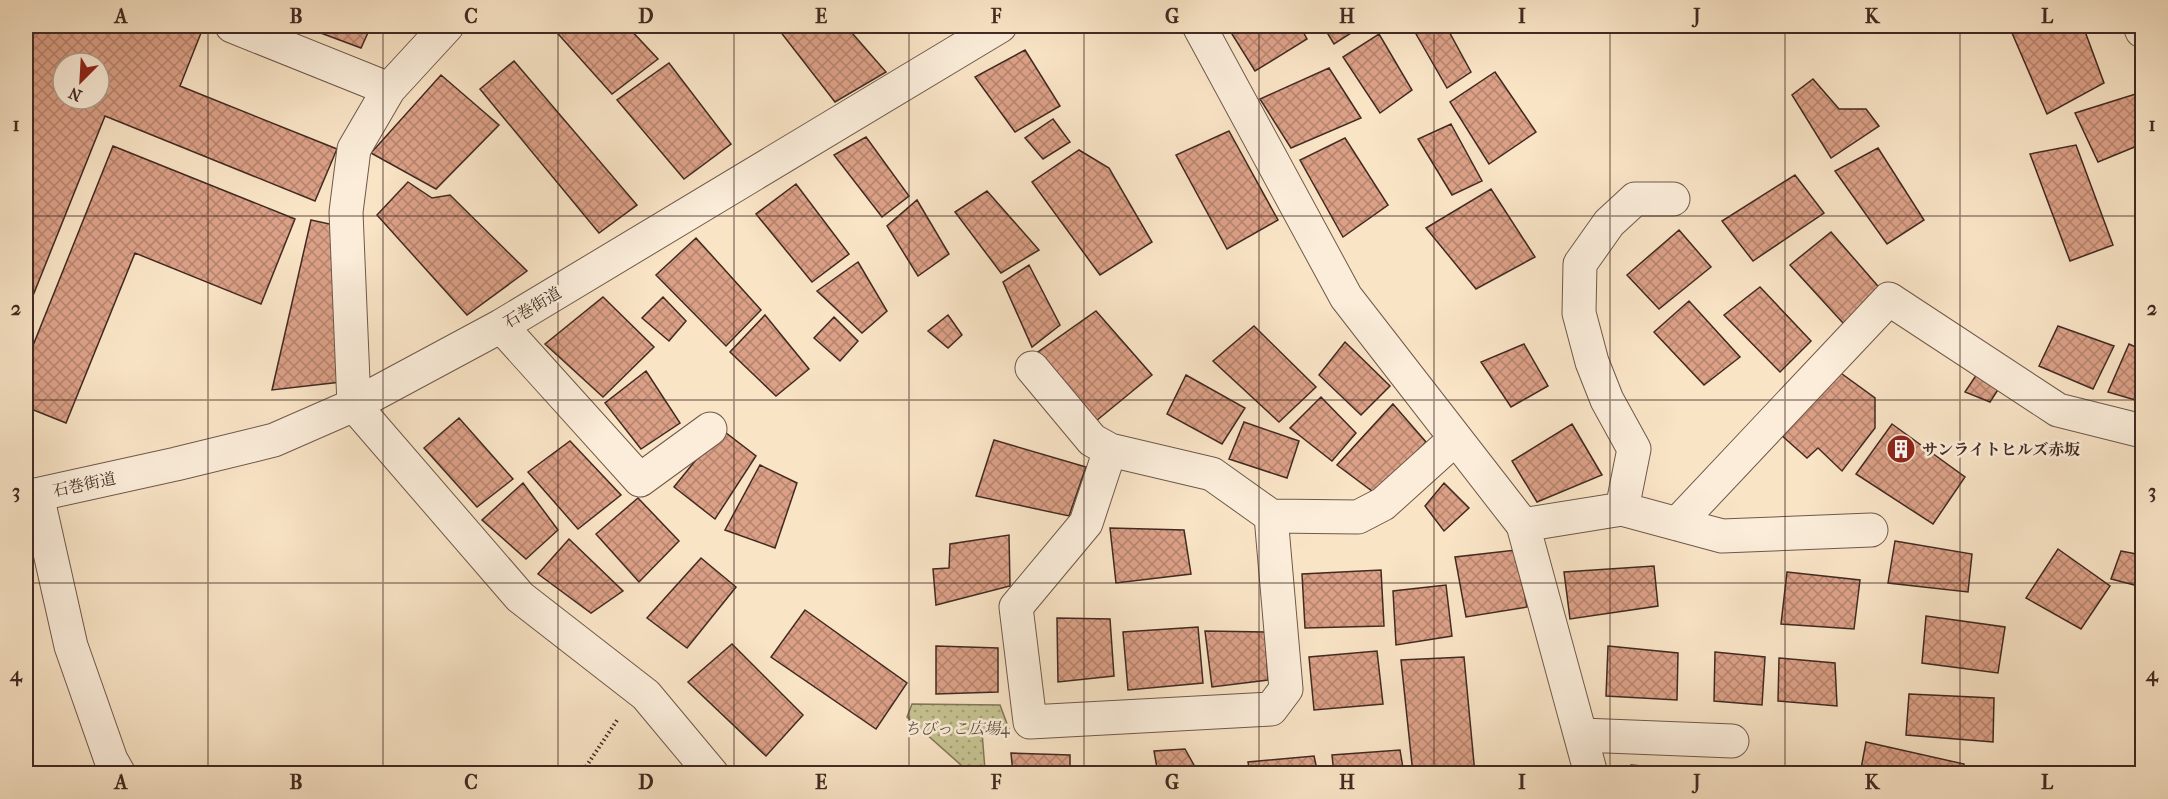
<svg xmlns="http://www.w3.org/2000/svg" width="2168" height="799" font-family="'IM FELL French Canon','Noto Serif JP',serif">
  <style>
    .park { fill: url(#park-dots); stroke: #837659; stroke-width: 1.5 }
    .building { fill: url(#building-cross-hatch); stroke: #412a22; stroke-width: 1.5; fill-rule: evenodd }
    .lines { fill: none; stroke-linecap: round; stroke-linejoin: round }
    .minor-casing { stroke: #6f584b; stroke-width: 35 }
    .path { stroke: #412a22; stroke-width: 4; stroke-dasharray: 1.5 3; stroke-linecap: butt }
    .minor { stroke: #fbedda; stroke-width: 33 }
    .grid { fill: none; stroke: #412a22; stroke-width: 1.5; stroke-opacity: 0.55 }
    .labels { text-anchor: middle; stroke-width: 5; stroke-linejoin: round; paint-order: stroke }
    .street-label { font-size: 16px; fill: #412a22; stroke: #fbedda }
    .poi-label { font-size: 16px; font-weight: bold; fill: #412a22; stroke: #fbedda; text-anchor: start }
    .park-label { font-size: 16px; font-style: italic; fill: #62503e; stroke: #fbedda }
    .neatline { fill: none; stroke: #412a22; stroke-width: 2 }
    .grid-label { font-size: 20px; text-anchor: middle; font-weight: bold; fill: #412a22 }
  </style>
  <defs>
    <pattern id="park-dots" width="8" height="8" patternUnits="userSpaceOnUse" patternTransform="scale(1.5)"><rect width="8" height="8" fill="#c5c290"/><path d="M2 2h.1M6 6h.1" fill="none" stroke="#a29e75" stroke-width="1.8" stroke-linecap="round"/></pattern>
    <pattern id="building-cross-hatch" width="8" height="8" patternUnits="userSpaceOnUse" patternTransform="scale(1.5)"><rect width="8" height="8" fill="#dca087"/><path d="M0 0l8 8M0 8l8-8" fill="none" stroke="#b4836e"/></pattern>
  </defs>
  <rect width="100%" height="100%" fill="#f9e4c6"/>
  <filter id="stains"><feTurbulence type="fractalNoise" baseFrequency=".00333" numOctaves="4"/><feColorMatrix values="0 0 0 0 .2 0 0 0 0 .09 0 0 0 0 .02 0 0 0 .5 -.17"/></filter>
  <radialGradient id="worn" r=".72"><stop offset=".6" stop-color="#630" stop-opacity="0"/><stop offset="1" stop-color="#630" stop-opacity=".3"/></radialGradient>
  <path class="park" d="M912,704l88,1 9,24 -27,3 3,38 -3,3h-12l-63,-56z"/>
  <path class="building" d="M42,26h142l17,7 -21,53 157,63 -22,52 -210,-85 -79,197v-276zM63,63h36v36h-36z
    M302,26h69l-10,22z
    M551,26h76l31,33 -46,35z
    M713,26h13l-8,5z
    M776,26h70l40,46 -51,30z
    M1227,26h73l7,13 -52,32z
    M1323,26h39l-28,18z
    M1415,26h31l25,46 -24,16 -35,-61z
    M2009,26h74l21,57 -57,31z
    M1379,34l33,56 -32,23 -37,-56z
    M1025,50l35,56 -45,26 -40,-55z
    M514,61l123,144 -38,28 -119,-144z
    M669,63l62,81 -47,35 -67,-79z
    M1329,68l32,50 -70,30 -31,-49z
    M1495,72l41,60 -47,32 -39,-62z
    M441,75l58,50 -63,64 -65,-36z
    M1813,79l26,30h27l13,17 -48,32 -39,-63z
    M2142,92v52l-44,18 -23,-49z
    M1053,119l17,23 -27,17 -18,-21z
    M1451,124l31,57 -30,14 -34,-56z
    M1229,131l49,89 -51,29 -51,-94z
    M866,137l43,59 -27,21 -48,-62z
    M1345,138l43,67 -45,32 -43,-77z
    M2076,145l37,100 -43,16 -40,-107z
    M113,146l182,73 -34,85 -126,-51 -69,170 -40,-16v-44z
    M1878,148l46,72 -37,24 -52,-73z
    M1079,150l30,18 43,74 -52,33 -68,-93z
    M1795,175l29,38 -71,48 -31,-40z
    M408,182l24,16 18,-3 77,76 -60,44 -90,-100z
    M796,184l53,70 -37,28 -56,-68z
    M1491,189l44,68 -59,32 -50,-61z
    M987,191l52,59 -38,23 -46,-61z
    M917,200l32,54 -31,22 -31,-50z
    M2142,212v93h-4l-2,-92z
    M311,220l28,6 2,156 -69,8z
    M1679,230l32,37 -52,42 -32,-34z
    M1831,232l52,60 -40,31 -53,-58z
    M696,238l65,72 -35,36 -70,-71z
    M858,262l29,49 -25,22 -45,-42z
    M1029,265l31,60 -28,22 -29,-65z
    M1760,287l51,54 -31,31 -56,-57z
    M603,297l51,50 -51,50 -58,-53z
    M663,297l23,24 -17,20 -27,-23z
    M1689,301l51,56 -36,28 -50,-53z
    M1096,311l56,64 -56,46 -58,-69z
    M765,315l44,54 -33,27 -46,-44z
    M948,315l14,20 -14,13 -20,-17z
    M834,317l24,24 -18,20 -26,-23z
    M1254,326l62,61 -37,35 -66,-61z
    M2058,326l56,20 -21,43 -54,-23z
    M1345,342l45,44 -29,29 -42,-40z
    M1524,344l24,42 -37,21 -30,-45z
    M2129,344l13,6v52l-34,-10z
    M1981,368l22,14 -13,20 -25,-10z
    M646,371l34,52 -39,26 -36,-46z
    M1838,371l37,27v30l-33,43 -24,-23 -11,10 -27,-24z
    M1186,375l59,33 -23,36 -55,-30z
    M1321,397l35,36 -24,28 -42,-33z
    M1393,404l33,38 -50,52 -39,-29z
    M459,418l54,61 -36,28 -53,-59z
    M1244,422l55,19 -12,37 -58,-19z
    M1572,424l30,51 -65,27 -25,-41z
    M1892,424l73,53 -32,47 -77,-50z
    M721,429l35,27 -41,63 -41,-32z
    M994,440l92,27 -17,49 -93,-20z
    M570,441l51,54 -43,34 -50,-57z
    M760,465l37,18 -22,65 -50,-18z
    M523,483l35,47 -32,29 -44,-39z
    M1444,483l25,25 -25,23 -19,-25z
    M638,498l41,43 -40,41 -43,-48z
    M1110,528l74,2 7,44 -75,9z
    M1009,535l1,51 -74,19 -3,-36 16,-1 1,-24z
    M569,539l54,52 -32,22 -53,-39z
    M1895,541l77,13 -4,38 -80,-9z
    M2058,549l52,37 -29,43 -55,-31z
    M1516,550l11,57 -61,10 -11,-60z
    M2121,551l21,4v32l-31,-8z
    M701,558l35,29 -49,61 -40,-30z
    M1654,566l4,40 -88,13 -6,-47z
    M1381,570l3,56 -79,2 -3,-54z
    M1787,572l73,8 -6,49 -73,-5z
    M1446,585l6,51 -56,9 -3,-54z
    M805,610l102,73 -31,46 -105,-72z
    M1926,616l79,11 -7,46 -76,-10z
    M1057,618l53,1 4,57 -56,6z
    M1198,627l5,56 -75,7 -5,-58z
    M1205,631l60,1 3,48 -56,7z
    M732,644l71,71 -37,41 -78,-74z
    M936,646l62,2v44l-62,2z
    M1608,646l70,7 -1,47 -71,-4z
    M1377,651l6,53 -69,6 -5,-53z
    M1715,652l50,5 -3,48 -48,-4z
    M1464,657l11,117h-62l-12,-114z
    M1779,658l56,5 2,43 -59,-5z
    M1909,694l85,4 -1,44 -87,-7z
    M1866,742l98,22 -1,10h-103z
    M1185,749l14,25h-41l-4,-23z
    M1400,750l4,24h-70l-2,-19z
    M1011,753l59,2v19h-57z
    M1314,756l4,18h-68l-2,-12z
    M1631,765l54,5 1,4h-56z"/>
  <g class="lines">
    <g class="minor-casing">
      <path id="minor" d="M232,26l157,63
        M447,26l-58,63 -35,60 -8,63 8,193 166,192 126,98 66,79
        M1199,26l147,271 177,228 68,249
        M2140,26l2,5
        M501,326l139,154 70,-51
        M1032,368l60,72 18,10
        M37,495l34,151 40,114 8,14
        M26,497l150,-33 98,-24 80,-35 147,-79 499,-300
        M1622,509l12,-60 -27,-49 -15,-38 -13,-49 1,-49 29,-41 26,-24h38
        M1271,516l15,173 -15,20 -241,13 -14,-115 70,-84 24,-73 102,24 59,42 87,1 25,-13 72,-65
        M1677,524l212,-225 169,111 84,21
        M1523,525l99,-16 100,27 149,-6
        M1582,735l150,6"/>
    </g>
    <path class="path" d="M581,774l37,-55"/>
    <use href="#minor" class="minor"/>
  </g>
  <path class="grid" d="M208,26v748M383,26v748M558,26v748M734,26v748M909,26v748M1084,26v748M1259,26v748M1434,26v748M1610,26v748M1785,26v748M1960,26v748M26,216h2116M26,400h2116M26,583h2116"/>
  <defs>
    <g id="building-disc" transform="scale(1.5)"><circle r="9.5" fill="#8f2418" stroke="#fbedda"/><path d="M-4-6H4V6H1V3H-1V6H-4ZM-2.5-4.3h1.7v1.8h-1.7ZM.8-4.3h1.7v1.8H.8ZM-2.5-1h1.7V.8h-1.7ZM.8-1h1.7V.8H.8Z" fill="#fff"/></g>
  </defs>
  <g fill-rule="evenodd">
    <use href="#building-disc" x="1901" y="449"/>
  </g>
  <g class="labels">
    <g class="street-label">
      <text transform="translate(532 307) rotate(-31)" y="6">石巻街道</text>
      <text transform="translate(84 484) rotate(-12)" y="6">石巻街道</text>
    </g>
    <g class="poi-label">
      <text x="1922" y="455">サンライトヒルズ赤坂</text>
    </g>
    <g class="park-label">
      <text x="957" y="734">ちびっこ広場4</text>
    </g>
  </g>
  <rect width="2168" height="799" fill="none" stroke="#f9e4c6" stroke-width="66"/>
  <g transform="translate(81 81) rotate(204)"><circle r="28" fill="#fbedda" stroke="#b19f90" stroke-width="1.5"/>
  <path d="M0-4.5L10 22L0 15L-10 22Z" fill="#8f2418"/>
  <text y="-9" font-size="16" font-weight="bold" text-anchor="middle" fill="#412a22">N</text>
  </g>
  <rect x="33" y="33" width="2102" height="733" class="neatline"/>
  <g class="grid-label">
    <text x="121" y="23">A</text>
    <text x="296" y="23">B</text>
    <text x="471" y="23">C</text>
    <text x="646" y="23">D</text>
    <text x="821" y="23">E</text>
    <text x="996" y="23">F</text>
    <text x="1172" y="23">G</text>
    <text x="1347" y="23">H</text>
    <text x="1522" y="23">I</text>
    <text x="1697" y="23">J</text>
    <text x="1872" y="23">K</text>
    <text x="2047" y="23">L</text>
    <text x="16" y="131">1</text>
    <text x="2152" y="131">1</text>
    <text x="16" y="315">2</text>
    <text x="2152" y="315">2</text>
    <text x="16" y="498">3</text>
    <text x="2152" y="498">3</text>
    <text x="16" y="681">4</text>
    <text x="2152" y="681">4</text>
    <text x="121" y="789">A</text>
    <text x="296" y="789">B</text>
    <text x="471" y="789">C</text>
    <text x="646" y="789">D</text>
    <text x="821" y="789">E</text>
    <text x="996" y="789">F</text>
    <text x="1172" y="789">G</text>
    <text x="1347" y="789">H</text>
    <text x="1522" y="789">I</text>
    <text x="1697" y="789">J</text>
    <text x="1872" y="789">K</text>
    <text x="2047" y="789">L</text>
  </g>
  <rect width="100%" height="100%" filter="url(#stains)"/>
  <rect width="100%" height="100%" fill="url(#worn)"/>
</svg>
